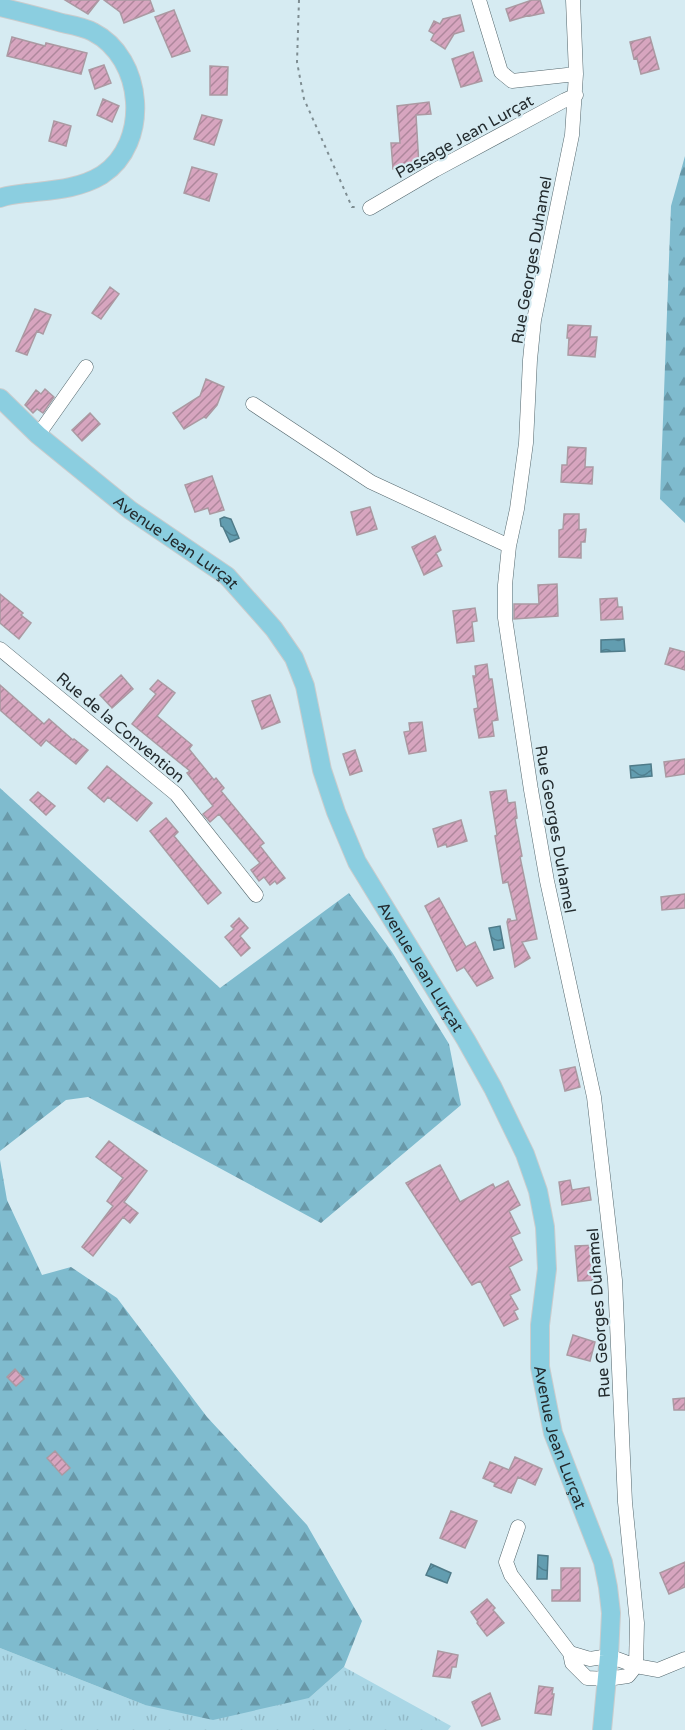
<svg xmlns="http://www.w3.org/2000/svg" width="685" height="1730" font-family="'Varela Round',sans-serif">
  <style>
    .grass { fill: url(#grass-tufts) }
    .forest { fill: url(#forest-firs) }
    .water { fill: url(#water-waves); stroke: #4f7b89; stroke-width: 1.5 }
    .building { fill: url(#building-hatch); stroke: #ab99a2; stroke-width: 1.5 }
    .lines { fill: none; stroke-linecap: round; stroke-linejoin: round }
    .minor-casing { stroke: #53666c; stroke-width: 15 }
    .major-casing { stroke: #cacccd; stroke-width: 20 }
    .path { stroke: #7e8d92; stroke-width: 2; stroke-dasharray: 3 4.5; stroke-linecap: butt }
    .minor { stroke: #fff; stroke-width: 14 }
    .major { stroke: #8bcee0; stroke-width: 18 }
    .labels { text-anchor: middle; stroke-width: 4.5; stroke-linejoin: round; paint-order: stroke }
    .street-label { font-size: 16px; fill: #232b2e; stroke: #d6ebf2 }
  </style>
  <defs>
    <pattern id="grass-tufts" width="24" height="20" patternUnits="userSpaceOnUse" patternTransform="scale(1.5)"><rect width="24" height="20" fill="#aad7e6"/><path d="M3 7l-1-3M5 7V3M7 7l1-3M15 17l-1-3M17 17v-4M19 17l1-3" fill="none" stroke="#92b9c6"/></pattern>
    <pattern id="forest-firs" width="22" height="20" patternUnits="userSpaceOnUse" patternTransform="scale(1.5)"><rect width="22" height="20" fill="#7fbbce"/><path d="M5 1l3.5 6h-7zM16 11l3.5 6h-7z" fill="#6898a8"/></pattern>
    <pattern id="water-waves" width="16" height="10" patternUnits="userSpaceOnUse" patternTransform="scale(1.5)"><rect width="16" height="10" fill="#629db0"/><path d="M0 5q4-4 8 0t8 0" fill="none" stroke="#508090"/></pattern>
    <pattern id="building-hatch" width="6" height="6" patternUnits="userSpaceOnUse" patternTransform="scale(1.5)"><rect width="6" height="6" fill="#d7a5bf"/><path d="M-1 1l2-2M0 6l6-6M5 7l2-2" fill="none" stroke="#ae879c"/></pattern>
  </defs>
  <rect width="100%" height="100%" fill="#d6ebf2"/>
  <path class="grass" d="M0,1648l145,57 164,-7 35,-31 107,59 -3,4h-448z"/>
  <path class="forest" d="M685,156v367l-25,-24 11,-293z
    M0,788l220,200 129,-95 43,59 57,92 12,61 -140,118 -233,-126 -22,3 -66,51z
    M0,1160l7,40 35,75 29,-8 46,31 90,119 100,108 55,96 -18,46 -35,31 -96,22 -68,-15 -145,-57z"/>
  <path class="water" d="M224,517l7,2 8,19 -9,4 -7,-15 -2,-1 -1,-7z
    M624,639l1,12 -24,1v-12z
    M651,764l1,12 -21,2 -1,-12z
    M500,926l4,22 -10,2 -5,-22z
    M538,1555l10,1 -1,23h-10z
    M431,1564l20,9 -4,10 -21,-8z"/>
  <path class="building" d="M65,0h34l-11,14z
    M104,0h46l4,11 -30,12 -4,-11z
    M532,0h8l4,13 -14,3v-1l-20,6 -4,-12z
    M174,10l16,41 -18,6 -17,-40z
    M460,15l4,16 -10,3 -9,15 -14,-9 3,-6 -5,-3 5,-10 6,3 3,-5z
    M12,37l33,9 1,-3 41,10 -6,21 -74,-18z
    M650,37l9,32 -18,5 -4,-16 -3,1 -4,-17z
    M473,52l9,29 -21,6 -9,-28z
    M104,65l7,18 -16,6 -6,-19z
    M210,66l18,1 -1,28h-17z
    M103,99l16,7 -7,16 -15,-7z
    M429,102l2,12 -15,1 3,51 -26,3 -2,-26h9l-3,-37z
    M202,115l20,5 -8,25 -20,-6z
    M54,121l17,5 -5,20 -17,-5z
    M192,167l25,7 -8,27 -25,-8z
    M110,287l9,7 -18,25 -9,-6z
    M35,309l16,6 -8,19 -6,-3 -10,24 -11,-4z
    M568,325l23,1 -1,11h7l-2,20 -27,-2 1,-17h-2z
    M206,379l18,8 -7,18 -11,13 -2,-1 -20,12 -11,-16 27,-17z
    M45,389l9,8 -11,16 -6,-4 -4,4 -8,-8 11,-15 5,4z
    M90,413l10,11 -18,17 -10,-11z
    M568,447l18,1 -1,19h8l-1,17 -31,-2 1,-17h5z
    M212,476l12,34 -14,4 -2,-6 -13,4 -10,-27z
    M370,507l7,22 -20,6 -6,-23z
    M564,514h15v16l7,-1 -1,13h-4v16l-22,-1v-27l4,-1z
    M435,536l6,14 -5,3 6,13 -18,9 -12,-28z
    M557,584l1,32 -44,3v-15h25l-1,-19z
    M0,594l23,19 -2,2 10,8 -12,16 -19,-16z
    M617,598l1,9h4l1,12 -22,1 -1,-21z
    M475,608l2,13 -5,1 2,19 -17,2 -4,-32z
    M670,648l15,4v18l-20,-6z
    M487,664l2,15h3l6,41 -6,1 2,15 -15,2 -5,-29 4,-1 -5,-32h3l-1,-10z
    M121,675l12,14 -21,19 -12,-13z
    M158,680l17,13 -18,23 35,29 -3,4 25,31 2,-2 8,10 -3,3 43,52 -4,3 25,32 -8,6 -2,-3 -5,4 -6,-8 -5,4 -8,-11 9,-7 -41,-49 -9,8 -7,-8 10,-8 -26,-33 3,-2 -58,-47 24,-30 -6,-5z
    M0,685l44,39 5,-5 24,21 1,-1 14,11 -12,14 -30,-24 -5,6 -41,-36z
    M270,695l10,27 -18,7 -10,-28z
    M422,722l4,29 -17,3 -5,-22 6,-1 -1,-8z
    M355,750l7,21 -12,4 -7,-21z
    M685,759v15l-19,3 -2,-15z
    M107,766l45,37 -15,18 -29,-24 -4,5 -16,-14z
    M506,790l2,13 7,-1 2,16 -2,1 7,37 -2,1 17,82 -15,3 8,16 -15,9 -8,-45 1,-3h2l1,2 6,-1 -9,-38 -5,1 -8,-47 2,-1 -7,-43z
    M38,792l17,14 -9,9 -16,-15z
    M166,818l12,14 -4,4 47,57 -13,11 -58,-73z
    M461,820l6,21 -20,6 -1,-3 -8,3 -5,-18z
    M685,894v14l-23,2 -1,-13z
    M439,898l27,49 9,-5 18,36 -16,8 -13,-19 -7,4 -32,-65z
    M239,918l9,10 -8,8 10,12 -9,8 -16,-19 9,-8 -3,-3z
    M575,1067l5,20 -15,4 -5,-21z
    M109,1141l38,30 -23,31 14,11 -8,10 -7,-6 -30,39 -11,-9 31,-41 -6,-5 16,-23 -27,-21z
    M440,1165l20,37 33,-18 2,4 13,-7 12,24 -11,6 11,22 -9,4 11,23 -13,7 11,23 -10,5 8,14 -4,2 4,8 -14,7 -24,-45 -8,4 -66,-102z
    M570,1180l2,10 17,-3 2,13 -29,5 -3,-23z
    M598,1245l3,35 -23,1 -3,-35z
    M573,1335l22,7 -5,19 -23,-6z
    M15,1369l9,10 -8,7 -9,-9z
    M685,1398v12h-11l-1,-11z
    M55,1451l15,17 -8,7 -15,-17z
    M515,1457l27,12 -7,16 -17,-8 -7,16 -17,-7 1,-3 -12,-5 7,-16 19,8z
    M451,1511l26,10 -12,27 -25,-10z
    M685,1562v25l-16,7 -9,-21z
    M561,1568h19v33h-28v-11h9z
    M487,1599l8,9 -2,2 11,13 -17,13 -10,-13 1,-1 -7,-10z
    M438,1651l20,4 -2,12h-4l-2,11 -17,-2z
    M539,1686l14,2 -1,6h2l-3,21 -16,-2z
    M490,1693l10,26 -18,7 -10,-24z"/>
  <g class="lines">
    <g class="minor-casing">
      <path id="minor" d="M479,0l22,72 11,9 64,-7
        M370,208l65,-38 130,-70 11,-5
        M253,404l118,78 138,64
        M38,435l48,-68
        M0,649l176,145 80,101
        M518,1527l-12,35 5,13 59,78 2,10 15,15 20,1 21,-3 8,-10 1,-43 -12,-121 -10,-222 -21,-183 -47,-216 -16,-91 -26,-172v-33l4,-39 8,-37 9,-66 4,-83 4,-40 38,-185 4,-61 -3,-74
        M570,1653l20,6 19,-3 27,10 22,4 27,-11"/>
    </g>
    <g class="major-casing">
      <g id="major">
        <path d="M0,7c21,5 41,10 62,16 10,2 22,4 31,9 51,26 58,111 9,143 -23,14 -49,15 -75,18 -9,1 -19,2 -27,5"/>
        <path id="s1" d="M0,398l38,37 92,75 97,66 47,53 20,29 11,28 17,84 14,42 21,50 109,178 27,48 32,66 13,37 7,36 2,42 -7,56v42l13,66 50,129 5,25 3,26 -2,43 -7,74"/>
      </g>
    </g>
    <path class="path" d="M299,0l-2,62 7,37 48,108h3"/>
    <use href="#minor" class="minor"/>
    <use href="#major" class="major"/>
  </g>
  <g class="labels">
    <g class="street-label">
      <text transform="translate(464 136) rotate(-29)" y="6">Passage Jean Lurçat</text>
      <text transform="translate(531 260) rotate(-80)" y="6">Rue Georges Duhamel</text>
      <text dy="6" stroke="none"><textPath href="#s1" startOffset="228">Avenue Jean Lurçat</textPath></text>
      <text transform="translate(121 727) rotate(40)" y="6">Rue de la Convention</text>
      <text transform="translate(556 829) rotate(80)" y="6">Rue Georges Duhamel</text>
      <text dy="6" stroke="none"><textPath href="#s1" startOffset="732">Avenue Jean Lurçat</textPath></text>
      <text transform="translate(598 1313) rotate(-94)" y="6">Rue Georges Duhamel</text>
      <text dy="6" stroke="none"><textPath href="#s1" startOffset="1236">Avenue Jean Lurçat</textPath></text>
    </g>
  </g>
</svg>
